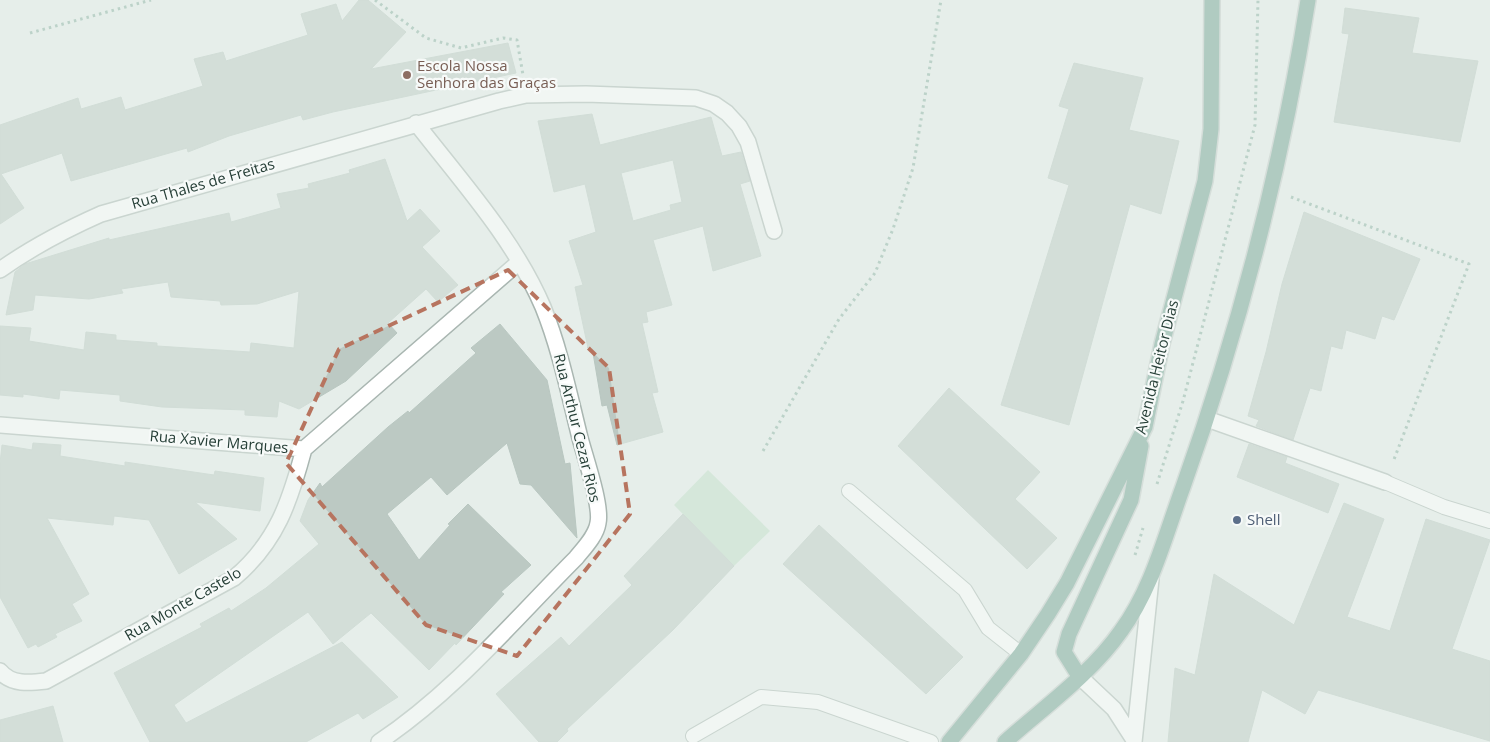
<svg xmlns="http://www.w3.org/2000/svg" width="1490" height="742" font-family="'Open Sans',sans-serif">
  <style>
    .green { fill: #c1ddc8 }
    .building { fill: #bcc9c3; stroke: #b9c7c1; fill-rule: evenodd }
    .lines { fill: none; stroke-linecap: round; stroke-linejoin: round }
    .service-casing { stroke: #a9b6b1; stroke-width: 16 }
    .minor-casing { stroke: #a9b6b1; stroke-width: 18 }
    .tertiary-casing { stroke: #a9b6b1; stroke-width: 18 }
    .primary-casing { stroke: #c2c9c7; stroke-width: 18 }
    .path { stroke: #8aafa2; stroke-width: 3; stroke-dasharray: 2.5 4; stroke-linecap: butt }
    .service { stroke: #fff; stroke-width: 14 }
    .minor { stroke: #fff; stroke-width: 15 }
    .tertiary { stroke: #fff; stroke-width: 15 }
    .primary { stroke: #6fa091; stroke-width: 15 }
    .marked { fill: none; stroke: #b7745f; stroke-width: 4; stroke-dasharray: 10 6; stroke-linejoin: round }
    .education-dot { fill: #8d6e63; stroke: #f7faf9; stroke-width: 2 }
    .service-dot { fill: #5c6f8a; stroke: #f7faf9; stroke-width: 2 }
    .labels { text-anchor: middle; stroke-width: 4.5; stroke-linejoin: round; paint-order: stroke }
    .education-label { font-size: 15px; fill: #785e54; stroke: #f7faf9; text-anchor: start }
    .street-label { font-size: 15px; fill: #263f37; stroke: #f7faf9 }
    .service-label { font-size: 15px; fill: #4e5e75; stroke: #f7faf9; text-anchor: start }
  </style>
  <rect width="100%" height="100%" fill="#e6eeea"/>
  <path class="green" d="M708,470l62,61 -36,35 -60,-61z"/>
  <path class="building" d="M359,0h9l38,32 -35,37 137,-26 8,30 -183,39 -30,8 -2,-5 -72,21 -41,16 -1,-4 -116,33 -9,-28 -61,21 23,34 -24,16v-99l78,-27 3,11 40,-12 4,13 78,-24 -9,-27 29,-7 3,9 82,-26 -7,-21 35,-10 6,17z
    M1345,8l74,10 -7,35 66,8 -18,81 -126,-20 15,-88 -7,-1z
    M1074,63l69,15 -14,52 50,11 -18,73 -31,-10 -61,221 -68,-20 68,-220 -21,-7 21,-69 -10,-3z
    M592,114l8,31 111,-28 11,39 19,-4 9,29 -10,3 21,72 -48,15 -10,-45 -50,14 19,65 -26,7 2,10 -6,1 16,69 -6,1 11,39 -46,13 -10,-40 -5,1 -10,-59 -4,1 -13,-61 8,-2 -14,-44 27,-9 -11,-48 -31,8 -16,-71zM673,160l9,42 -12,3 1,5 -38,11 -12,-48z
    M385,159l22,62 13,-12 20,22 -18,16 36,38 -20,17 -12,-13 -38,34 9,10 -51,48 -47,28 -20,-8 -2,16 -32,-2v-5l-83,-3 -42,-6v-6l-60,-5 -1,9 -36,-5v3l-23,-2v-69l31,2 -2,13 55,9 2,-18 30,3v5l41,3v3l93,6 1,-9 43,5 5,-57 -42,13 -36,1 -1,-4 -49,-4 -3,-15 -47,7 2,4 -34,6 -54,-4 -2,15 -27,5 9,-43 10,-8 84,-26v2l120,-27 2,9 50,-14 -4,-14 32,-6 -1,-4 42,-11 -1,-3z
    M1304,212l116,47 -26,61 -12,-4 -7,23 -29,-9 -4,19 -11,-3 -10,45 -11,-3 -17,52 -37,-14 3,-6 -11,-4 18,-64 16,-68z
    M500,324l47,56 18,84 5,-1 7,75 -46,-53 -11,-1 -13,-41 -60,52 -16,-18 -44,37 32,46 31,-35 -2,-1 20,-20 63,61 -30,27 3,2 -48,51 -1,-2 -26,27 -58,-57 -38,31 -25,-32 -134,93 12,18 156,-81 56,55 -35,22 -5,-6 -52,29h-156l-36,-69 88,-46 -2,-3 29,-16 2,3 35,-23 53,-44 -19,-23 8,-21 12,-17 2,4 66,-60 20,-16 1,2 67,-60 -5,-5z
    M949,388l91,84 -25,27 42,39 -30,31 -129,-123z
    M33,443l28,2 -1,11 65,10v-4l89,13 1,-4 49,7 -4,33 -65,-9 42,37 -58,35 -30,-54 -35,-4 -1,9 -66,-7 42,76 -17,10 10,17 -27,13 2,3 -19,10 -2,-3 -8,4 -28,-51v-134l2,-18 30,5z
    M1249,444l38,13 -2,6 54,21 -11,29 -91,-36z
    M1344,503l40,16 -37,98 43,14 36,-112 64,21 -38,109 38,12v80l-172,-51 -13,24 -43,-24 -14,52h-80l7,-74 20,7 19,-101 80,51z
    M683,514l51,52 -61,64 -106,99 1,2 -11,11h-18l-43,-48 65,-57 8,9 63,-61 -8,-9z
    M819,525l144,132 -37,37 -143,-130z
    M53,706l10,36h-63v-22z"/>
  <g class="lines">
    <g class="service-casing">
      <path id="service" d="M1385,482l59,25 46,14
        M849,491l116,99 23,38 33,26
        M693,736l68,-39 57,5 113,40"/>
    </g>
    <g class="minor-casing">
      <path id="minor" d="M0,270c32,-23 65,-40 101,-56l398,-113 27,-6 60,-1 110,4 18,6 13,9 12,13 9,16 26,89
        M1207,419l178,63
        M0,425l304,24 215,-187
        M0,671c11,14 30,12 46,10l188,-103c43,-36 56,-77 70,-129
        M379,742c75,-50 134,-121 197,-184 8,-10 20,-22 22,-35 4,-17 -13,-66 -18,-85 -11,-44 -20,-89 -37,-131 -29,-68 -82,-126 -127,-184"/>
    </g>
    <g class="tertiary-casing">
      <path id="tertiary" d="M1079,676l35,33 20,31
        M1134,742l17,-163"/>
    </g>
    <g class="primary-casing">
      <path id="primary" d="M1079,676l-15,-24 5,-18 62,-134 10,-54
        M949,742l72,-88 27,-40 19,-31 78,-156 17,-83 43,-163 6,-52 1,-129
        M1005,742c39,-35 86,-68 116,-111 31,-42 44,-95 62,-144 56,-157 99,-322 125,-487"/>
    </g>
    <path class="path" d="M375,0l51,38 35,10 42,-10 14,2 6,35
      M30,33l121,-33
      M1291,197l178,67 -76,198
      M763,451l76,-132 36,-46 18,-44 20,-61 28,-168
      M1157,484l26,-83 72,-276 3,-125
      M1135,555l8,-27"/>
    <use href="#service" class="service"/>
    <use href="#minor" class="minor"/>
    <use href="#tertiary" class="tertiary"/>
    <use href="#primary" class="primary"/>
  </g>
  <path d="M0 0H1490V742H0ZM508,270l101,98 21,146 -113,142 -91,-31 -140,-162 53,-114z" fill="#e6eeea" fill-opacity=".55" fill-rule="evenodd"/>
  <path class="marked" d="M508,270l101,98 21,146 -113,142 -91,-31 -140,-162 53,-114z"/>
  <circle class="education-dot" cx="407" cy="75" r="5"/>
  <circle class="service-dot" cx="1237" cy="520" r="5"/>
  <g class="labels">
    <g class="education-label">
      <text x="417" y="71">Escola Nossa<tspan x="417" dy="17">Senhora das Graças</tspan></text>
    </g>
    <g class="street-label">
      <text transform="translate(203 184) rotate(-16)" y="5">Rua Thales de Freitas</text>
      <text transform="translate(1157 367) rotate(-76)" y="5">Avenida Heitor Dias</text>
      <text transform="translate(577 428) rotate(76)" y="5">Rua Arthur Cezar Rios</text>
      <text transform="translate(219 442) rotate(5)" y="5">Rua Xavier Marques</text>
      <text transform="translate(183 604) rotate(-30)" y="5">Rua Monte Castelo</text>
    </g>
    <g class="service-label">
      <text x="1247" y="525">Shell</text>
    </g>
  </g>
</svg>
